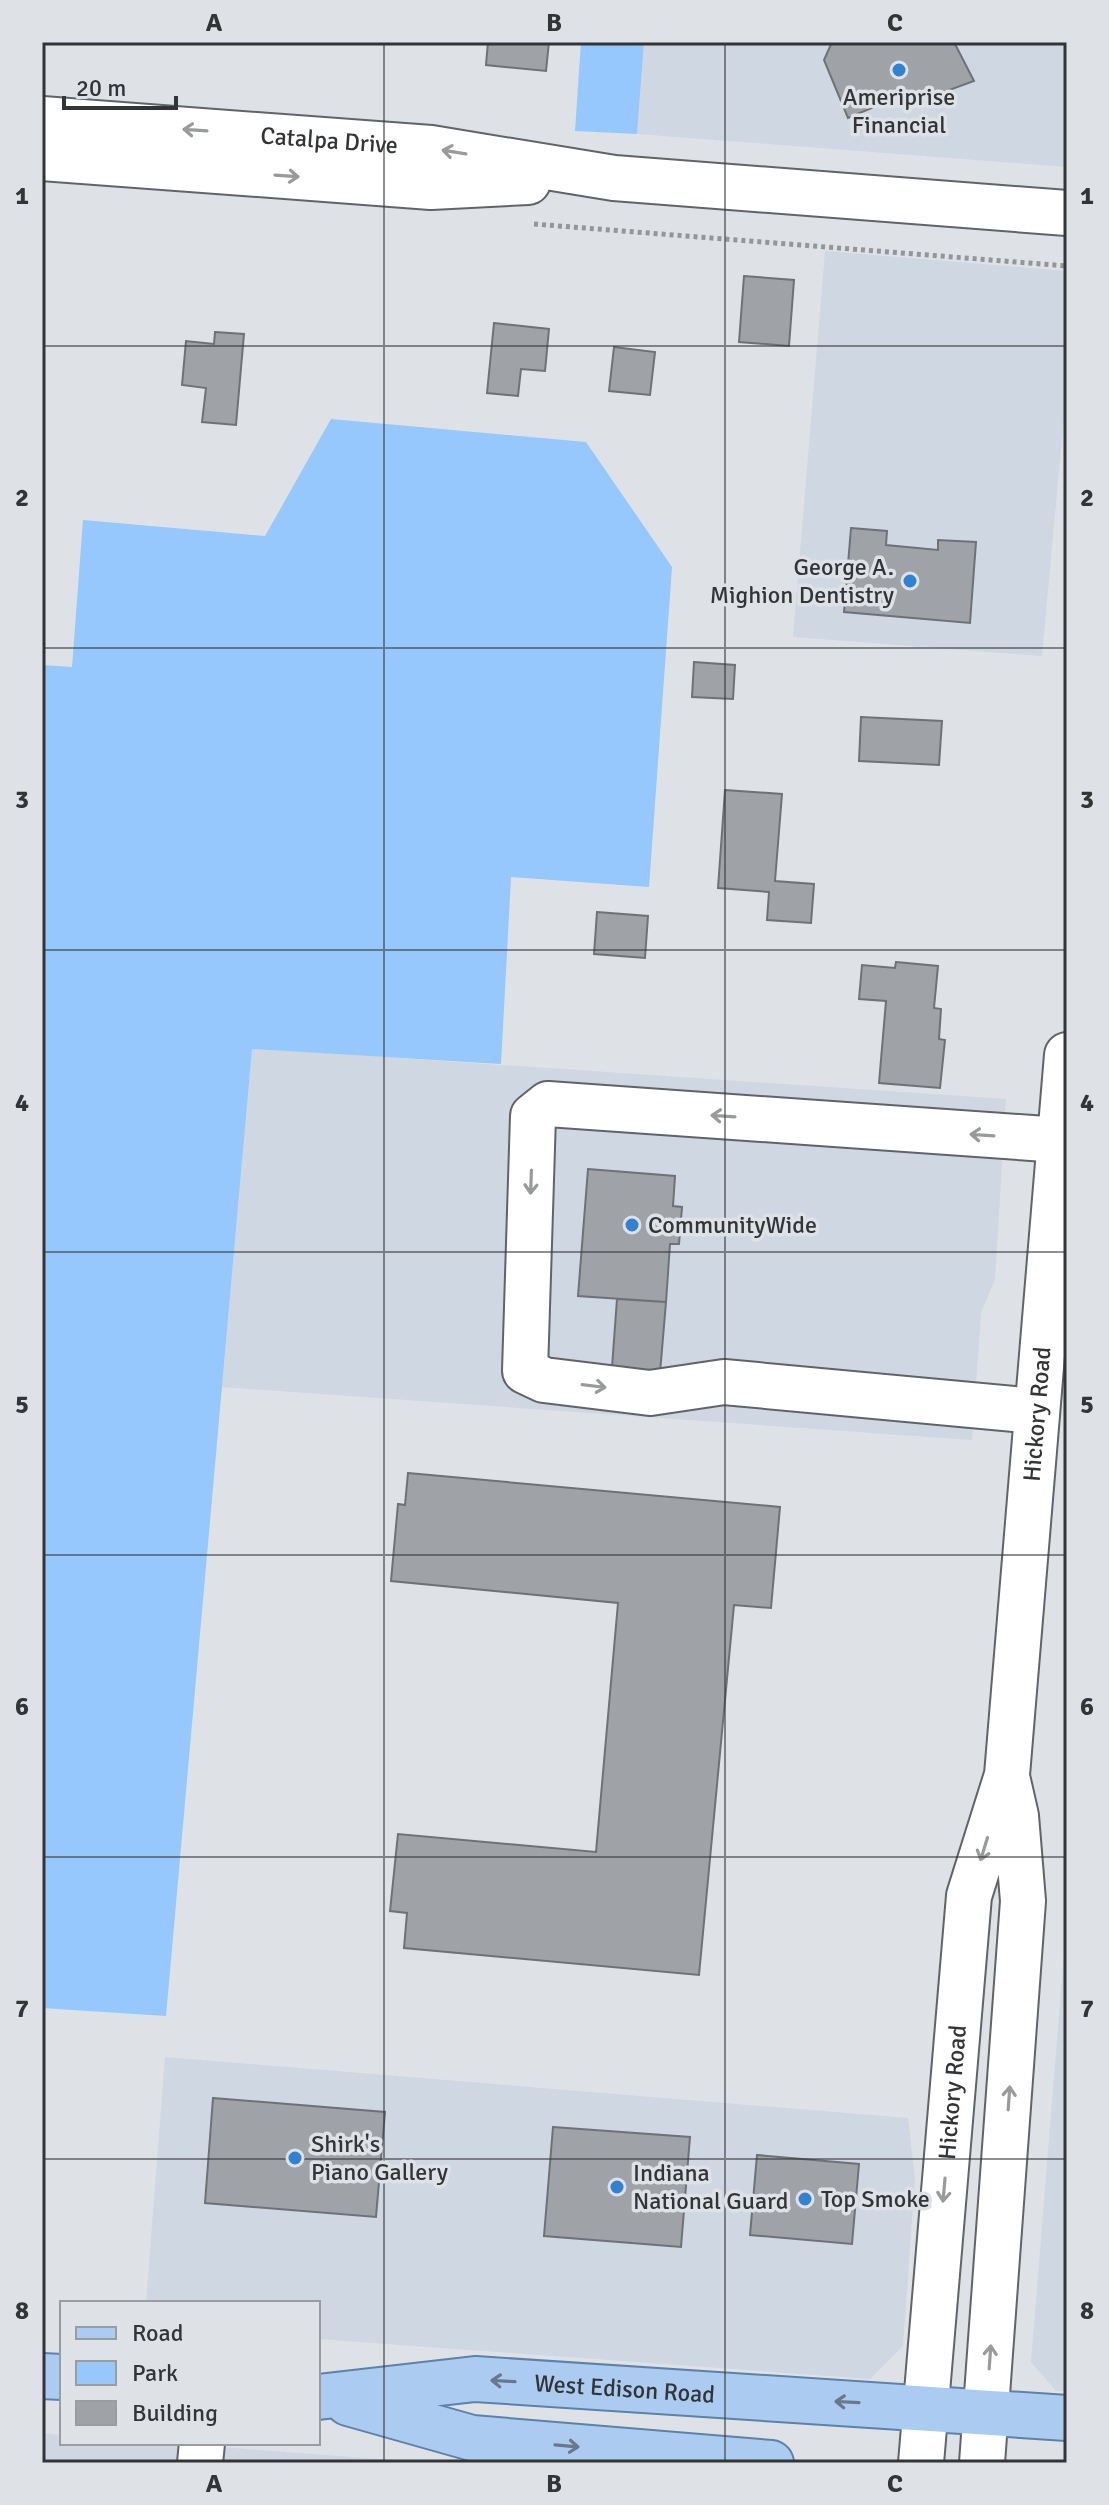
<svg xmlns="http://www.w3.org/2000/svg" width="1109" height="2505" font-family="Signika,sans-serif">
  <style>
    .built { fill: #ced7e2 }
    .green { fill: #96c7fd }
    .building { fill: #9fa2a6; stroke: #6e7276; stroke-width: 2 }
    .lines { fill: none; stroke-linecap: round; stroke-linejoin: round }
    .minor-casing { stroke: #606367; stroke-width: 48 }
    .major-casing { stroke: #5d81a8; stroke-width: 48 }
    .path { stroke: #939699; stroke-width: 5; stroke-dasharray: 4 4; stroke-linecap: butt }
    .minor { stroke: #fff; stroke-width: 44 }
    .major { stroke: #abccf0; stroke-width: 44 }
    .oneway { stroke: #999a9a }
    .oneway2 { stroke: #69788a }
    .grid { fill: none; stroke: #333436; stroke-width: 2; stroke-opacity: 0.55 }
    .poi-dot { fill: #3282d2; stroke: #dee2e6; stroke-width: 3 }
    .labels { text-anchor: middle; stroke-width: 7; stroke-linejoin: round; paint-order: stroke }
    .poi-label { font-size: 24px; fill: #333436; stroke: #dee2e6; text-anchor: start }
    .street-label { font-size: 24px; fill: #333436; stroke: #dee2e6 }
    .neatline { fill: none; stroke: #333436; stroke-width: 3 }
    .grid-label { font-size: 26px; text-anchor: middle; font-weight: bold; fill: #333436 }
  </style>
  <rect width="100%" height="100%" fill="#dee2e6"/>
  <path class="built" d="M644,42h423v125l-430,-33z
    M825,251l242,20v113l-25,272 -249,-19z
    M252,1048l754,51 -11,180 -14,34 -9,127 -750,-53z
    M1067,1916v475h-11l-25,-29z
    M165,2057l743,61 7,61 -12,167 -33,33 -552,-40v-36h-172z
    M42,2433l20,2v8h108l259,20h-387z"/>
  <path class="green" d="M581,42h63l-7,92 -62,-3z
    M331,419l255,23 86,125 -23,320 -138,-10 -10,187 -249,-15 -86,967 -124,-8v-1343l30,2 11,-147 182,16z"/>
  <path class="building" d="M488,42h61l-3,29 -60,-6z
    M832,42h122l20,39 -41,15 -11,-5 -4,12 -18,-7 -52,22 -24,-58z
    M744,276l50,4 -5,66 -50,-4z
    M494,323l55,6 -4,42 -24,-2 -3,27 -31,-3z
    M215,332l29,2 -8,91 -34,-3 4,-34 -24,-3 4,-44 28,3z
    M614,347l41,5 -5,43 -41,-4z
    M851,528l36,3 -1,14 52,5v-10l38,2 -6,81 -126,-11z
    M694,662l41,3 -2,34 -41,-2z
    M861,717l81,4 -3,44 -80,-4z
    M725,790l57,4 -7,87 39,3 -3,39 -44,-3 2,-28 -51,-4z
    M597,912l51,4 -3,42 -51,-4z
    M896,962l42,4 -4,42 7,1 -2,30 6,1 -5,48 -61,-5 7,-82 -27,-2 3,-34 33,3z
    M588,1169l87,7 -2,30 9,1 -3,37h-9l-4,58 -88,-6z
    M617,1299l49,3 -7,83 -48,-4z
    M408,1473l372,34 -9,101 -37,-3 -35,370 -295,-27 3,-35 -17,-2 8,-77 198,18 22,-249 -227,-22 7,-77 7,1z
    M213,2098l172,14 -9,105 -171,-14z
    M553,2127l137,10 -9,110 -137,-11z
    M757,2155l102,9 -7,80 -102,-9z"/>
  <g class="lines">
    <g class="minor-casing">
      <g id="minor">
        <path id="s1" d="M42,119l389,29 183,30 453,35"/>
        <path d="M42,158l389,29 97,-5"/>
        <path d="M1036,1411l-312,-29 -74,11 -106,-13 -19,-9 8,-255 15,-12 512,36"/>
        <path d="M200,2463l2,-20"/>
        <path id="s2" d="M921,2463l48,-567 38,-121 60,-720"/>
        <path d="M982,2463l41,-562 -7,-85 -8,-35"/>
      </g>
    </g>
    <g class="major-casing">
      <g id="major">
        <path d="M42,2376l20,1"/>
        <path id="s3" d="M318,2397l157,-18 592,39"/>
        <path d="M348,2403l124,35 299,25"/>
      </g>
    </g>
    <path class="path" d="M534,224l533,42"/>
    <use href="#minor" class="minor"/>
    <use href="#major" class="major"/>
  </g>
  <defs><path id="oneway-shaft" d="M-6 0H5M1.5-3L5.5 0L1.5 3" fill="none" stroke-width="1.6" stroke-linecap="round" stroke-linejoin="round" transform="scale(2)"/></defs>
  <g class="oneway">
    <use href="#oneway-shaft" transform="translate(195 130) rotate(-176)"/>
    <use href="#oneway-shaft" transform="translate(454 152) rotate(-171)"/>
    <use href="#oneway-shaft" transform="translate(287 176) rotate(4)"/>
    <use href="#oneway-shaft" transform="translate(723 1116) rotate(-176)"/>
    <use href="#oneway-shaft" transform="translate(982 1135) rotate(-176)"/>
    <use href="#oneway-shaft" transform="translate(531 1182) rotate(92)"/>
    <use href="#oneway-shaft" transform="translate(594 1386) rotate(7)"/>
    <use href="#oneway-shaft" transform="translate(984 1849) rotate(107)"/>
    <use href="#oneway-shaft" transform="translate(1009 2098) rotate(-86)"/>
    <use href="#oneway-shaft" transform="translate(944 2190) rotate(95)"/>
    <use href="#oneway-shaft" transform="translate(990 2357) rotate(-86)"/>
  </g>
  <g class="oneway2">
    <use href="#oneway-shaft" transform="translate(503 2381) rotate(-177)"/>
    <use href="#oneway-shaft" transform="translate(847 2402) rotate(-177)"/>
    <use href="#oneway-shaft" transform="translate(567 2446) rotate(5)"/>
  </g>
  <path class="grid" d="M384,42v2421M725,42v2421M42,346h1025M42,648h1025M42,950h1025M42,1252h1025M42,1555h1025M42,1857h1025M42,2159h1025"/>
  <g class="poi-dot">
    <circle cx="899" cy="70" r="8"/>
    <circle cx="910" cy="581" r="8"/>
    <circle cx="632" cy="1225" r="8"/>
    <circle cx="295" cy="2158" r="8"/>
    <circle cx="617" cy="2187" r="8"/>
    <circle cx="805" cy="2199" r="8"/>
  </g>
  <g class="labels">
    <g class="poi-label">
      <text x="899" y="105" text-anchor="middle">Ameriprise<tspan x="899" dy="28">Financial</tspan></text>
      <text x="894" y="575" text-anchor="end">George A.<tspan x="894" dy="28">Mighion Dentistry</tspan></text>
      <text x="648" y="1233">CommunityWide</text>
      <text x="311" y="2152">Shirk's<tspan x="311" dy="28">Piano Gallery</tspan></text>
      <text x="633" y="2181">Indiana<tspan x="633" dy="28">National Guard</tspan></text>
      <text x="821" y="2207">Top Smoke</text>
    </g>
    <g class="street-label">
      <text dy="8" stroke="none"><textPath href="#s1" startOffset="288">Catalpa Drive</textPath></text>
      <text dy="8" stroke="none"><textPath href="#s2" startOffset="1058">Hickory Road</textPath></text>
      <text dy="8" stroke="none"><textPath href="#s2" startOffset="372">Hickory Road</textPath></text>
      <text dy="8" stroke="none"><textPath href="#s3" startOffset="308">West Edison Road</textPath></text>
    </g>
  </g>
  <rect width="1109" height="2505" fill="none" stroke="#dee2e6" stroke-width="88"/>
  <rect x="60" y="2301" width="260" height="144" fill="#dee2e6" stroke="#9a9ca0" stroke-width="2"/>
  <rect x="76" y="2327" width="40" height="12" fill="#abccf0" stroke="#9a9ca0" stroke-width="2"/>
  <text x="132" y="2341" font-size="24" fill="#333436">Road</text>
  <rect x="76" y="2361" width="40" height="24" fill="#96c7fd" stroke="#9a9ca0" stroke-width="2"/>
  <text x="132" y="2381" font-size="24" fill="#333436">Park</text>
  <rect x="76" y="2401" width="40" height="24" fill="#9fa2a6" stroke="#9a9ca0" stroke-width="2"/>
  <text x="132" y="2421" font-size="24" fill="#333436">Building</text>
  <path d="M64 96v12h112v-12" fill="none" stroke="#333436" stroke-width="4"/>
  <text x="76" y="96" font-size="24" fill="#333436" stroke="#dee2e6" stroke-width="6" paint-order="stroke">20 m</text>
  <rect x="44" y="44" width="1021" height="2417" class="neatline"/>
  <g class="grid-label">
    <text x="214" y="31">A</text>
    <text x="554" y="31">B</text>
    <text x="895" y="31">C</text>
    <text x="22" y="204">1</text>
    <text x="1087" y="204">1</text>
    <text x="22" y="506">2</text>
    <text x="1087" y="506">2</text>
    <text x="22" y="808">3</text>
    <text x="1087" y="808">3</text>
    <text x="22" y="1111">4</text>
    <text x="1087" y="1111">4</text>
    <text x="22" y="1413">5</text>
    <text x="1087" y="1413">5</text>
    <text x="22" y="1715">6</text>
    <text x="1087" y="1715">6</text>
    <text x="22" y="2017">7</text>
    <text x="1087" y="2017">7</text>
    <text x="22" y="2319">8</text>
    <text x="1087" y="2319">8</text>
    <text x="214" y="2492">A</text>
    <text x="554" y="2492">B</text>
    <text x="895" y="2492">C</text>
  </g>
</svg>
